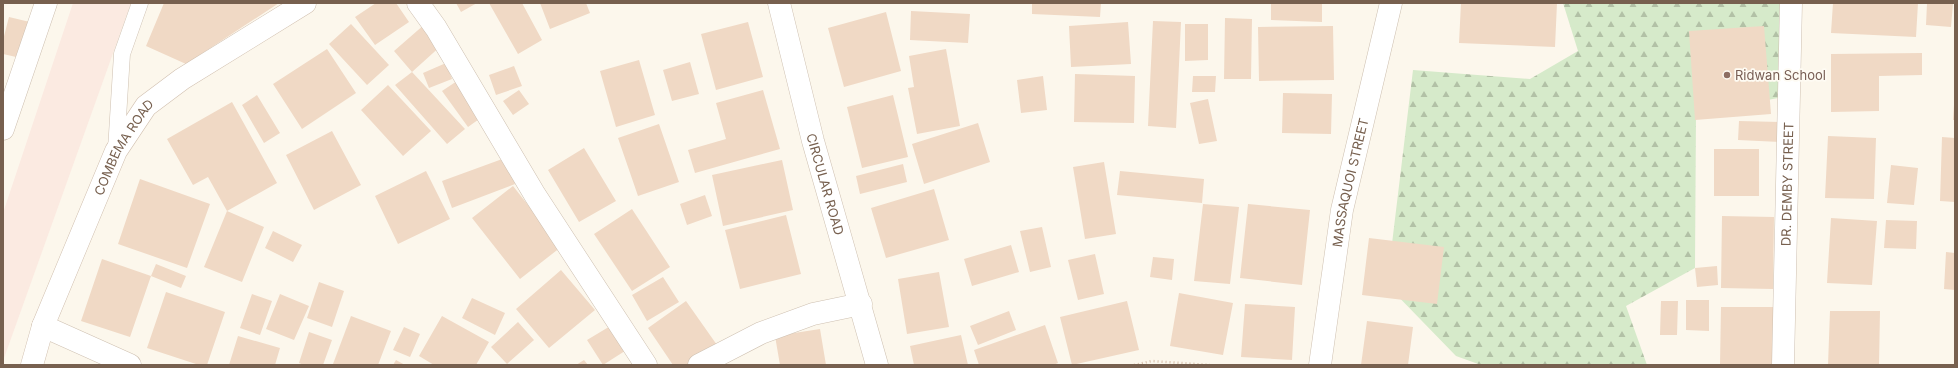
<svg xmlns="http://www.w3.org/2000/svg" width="1958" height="368" font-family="Inter,sans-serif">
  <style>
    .commercial { fill: #fbeae1 }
    .forest { fill: url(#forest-firs) }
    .building { fill: #f0d9c5 }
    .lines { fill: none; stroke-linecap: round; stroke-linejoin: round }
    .lane-casing { stroke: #cec0b1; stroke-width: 17 }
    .street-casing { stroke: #cec0b1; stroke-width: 23 }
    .secondary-casing { stroke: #d1c0b0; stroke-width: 23 }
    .path { stroke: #d6bca7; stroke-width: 2.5; stroke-dasharray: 1 3; stroke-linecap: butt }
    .lane { stroke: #fff; stroke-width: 16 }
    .street { stroke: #fff; stroke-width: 22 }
    .secondary { stroke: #fff; stroke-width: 22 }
    .education-dot { fill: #8d6e63; stroke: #fefbf3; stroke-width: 1.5 }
    .labels { text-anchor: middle; stroke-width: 3.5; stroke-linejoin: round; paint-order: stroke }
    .education-label { font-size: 13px; fill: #785e54; stroke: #fefbf3; text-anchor: start }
    .street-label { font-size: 13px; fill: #77604f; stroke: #fefbf3 }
  </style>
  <defs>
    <pattern id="forest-firs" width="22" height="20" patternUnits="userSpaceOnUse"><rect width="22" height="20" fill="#d6eaca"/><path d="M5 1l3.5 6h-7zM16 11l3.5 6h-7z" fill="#b2c1a6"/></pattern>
  </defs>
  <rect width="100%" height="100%" fill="#fcf7ec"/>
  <path class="commercial" d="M73,3h58l-128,358v-148z"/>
  <path class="forest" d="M1563,3h223l-8,95 -82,16 -1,154 -69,38 21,59h-166l-25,-9 -69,-71 26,-215 117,9 48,-28z"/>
  <path class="building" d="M164,3h115l-93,61 -40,-18z
    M376,3h20l13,19 -34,23 -20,-28z
    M456,3h21l-16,9z
    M489,3h33l20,37 -24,14z
    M540,3h46l4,10 -40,16z
    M1032,3h69l-1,14 -68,-3z
    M1271,3h51v19l-51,-2z
    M1461,3h96l-2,44 -96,-4z
    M1833,3h85l-2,34 -85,-4z
    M1927,3h26l-2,24 -25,-2z
    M911,11l59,3 -2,29 -58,-3z
    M886,12l15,59 -57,16 -16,-59z
    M9,17l25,6 -9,36 -22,-5v-14z
    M1225,18l27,1 -1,60h-27z
    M1153,21l28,1 -5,106 -28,-2z
    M748,22l15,55 -47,13 -15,-56z
    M1128,22l3,42 -60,3 -2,-41z
    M351,24l38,41 -22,20 -38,-41z
    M425,24l18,20 -31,28 -18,-21z
    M1185,24h23v36l-23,1z
    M1333,26l1,54 -75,1 -1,-54z
    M1764,26l7,88 -76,6 -6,-89z
    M327,49l29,44 -54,36 -29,-45z
    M946,49l14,77 -43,8 -9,-46 6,-1 -5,-31z
    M1922,53v22l-43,1v35l-48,1v-58z
    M639,60l16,55 -39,12 -16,-56z
    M690,62l9,32 -27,7 -9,-31z
    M446,63l6,16 -23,9 -6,-15z
    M514,66l8,20 -26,9 -7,-20z
    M412,72l53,57 -18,15 -52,-59z
    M1075,74l60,2 -1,47 -60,-1z
    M1043,76l4,34 -26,3 -4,-33z
    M1193,76h23l-1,16h-23z
    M457,81l25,36 -14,10 -26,-36z
    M388,85l43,46 -28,25 -42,-46z
    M519,90l10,14 -16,11 -10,-14z
    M763,90l17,59 -85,24 -7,-23 38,-11 -10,-36z
    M1283,93l49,1 -1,40 -49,-1z
    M257,95l23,38 -16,10 -22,-38z
    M893,95l15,62 -46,11 -15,-61z
    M1208,99l9,42 -18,3 -9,-41z
    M232,102l45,81 -50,28 37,16 -22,55 -38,-15 23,-56 -19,-34 -15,8 -26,-46z
    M1954,105h1v15h-2z
    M1739,121l42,1 -1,20 -42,-2z
    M978,123l12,39 -66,22 -12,-40z
    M659,124l20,58 -41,14 -20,-58z
    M332,131l29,54 -47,25 -28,-55z
    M1828,136l48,2 -2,61 -49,-1z
    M1942,137l13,1v64l-15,-1z
    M584,148l32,53 -37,21 -31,-52z
    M1714,149h45v47h-45z
    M505,158l10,26 -63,24 -10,-27z
    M782,160l11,50 -70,16 -11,-51z
    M1104,162l12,72 -31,5 -12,-72z
    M903,164l4,18 -47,12 -4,-18z
    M1891,165l27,3 -4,37 -27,-2z
    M426,171l24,48 -52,25 -23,-48z
    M1120,171l84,8 -2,24 -85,-8z
    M140,179l70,25 -23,64 -69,-24z
    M513,186l48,61 -41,32 -48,-61z
    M934,189l15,51 -63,18 -15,-50z
    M705,195l7,21 -25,9 -7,-21z
    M1203,204l36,3 -9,77 -36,-3z
    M1248,204l62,6 -8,75 -62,-7z
    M632,209l38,58 -38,24 -38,-57z
    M786,215l15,59 -61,15 -15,-59z
    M1722,216l52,1 -1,72 -52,-1z
    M1831,218l46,3 -5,64 -45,-2z
    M1886,220l31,1 -1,28 -32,-1z
    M1042,227l9,40 -21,5 -10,-41z
    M273,231l29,14 -9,17 -28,-14z
    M1369,238l75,9 -7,57 -75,-9z
    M1011,245l8,27 -47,14 -8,-27z
    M1946,252l9,1v37l-11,-1z
    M1095,254l9,40 -26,6 -10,-40z
    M1153,257l21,2 -2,21 -22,-3z
    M102,259l49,17 5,-12 30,12 -5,12 -30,-12 -21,61 -49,-16z
    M1717,266l1,19 -21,2 -2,-19z
    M561,270l34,40 -46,38 -33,-39z
    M939,272l10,55 -42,7 -9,-55z
    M663,277l16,25 -32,19 -15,-26z
    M319,282l25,9 -12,36 -25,-9z
    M166,292l59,20 -18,53h-8l-52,-17z
    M1179,293l54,10 -10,52 -53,-9z
    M252,294l20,7 -12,34 -20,-7z
    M280,294l29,12 -15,34 -28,-11z
    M472,298l33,15 -10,22 -33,-17z
    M1686,300h23v31l-23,-1z
    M686,301l31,44 -29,20h-15l-25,-37z
    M1127,301l12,49 -67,15 -12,-48z
    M1661,301h17l-1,34h-17z
    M1245,304l50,3 -3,53 -51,-3z
    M1721,307h55l-1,58h-55z
    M1009,311l7,19 -38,15 -8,-19z
    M1830,311h50l-1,54h-51z
    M351,316l40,15 -13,34 -45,-1z
    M442,316l47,26 -13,23h-42l-15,-9z
    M1367,321l46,6 -5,38h-47z
    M518,322l16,18 -27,24 -16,-17z
    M612,325l16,24 -25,16 -16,-25z
    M1045,325l13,38 -5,2h-74l-5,-15z
    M404,327l16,7 -10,23 -17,-7z
    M820,329l6,36h-46l-5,-29z
    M309,332l23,8 -9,25h-19l-5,-2z
    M961,335l7,30h-54l-4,-19z
    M238,336l42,12 -5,17h-46z
    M396,360l9,5h-12z
    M584,360l4,5h-12z"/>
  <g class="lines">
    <g class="lane-casing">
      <path id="lane" d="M116,150l6,-96 18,-51"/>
    </g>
    <g class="street-casing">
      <g id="street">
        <path d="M418,3l18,25 99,167 111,170"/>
        <path id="s1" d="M779,3l34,138 64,224"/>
        <path d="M3,129l43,-126"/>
        <path d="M43,326l87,39"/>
        <path d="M699,365l62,-32 52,-19 48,-10"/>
        <path id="s2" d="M1320,365l22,-155 49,-207"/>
        <path id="s3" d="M1783,365l8,-362"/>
      </g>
    </g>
    <g class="secondary-casing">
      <g id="secondary">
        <path id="s4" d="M32,365l11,-39 73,-175 30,-45 36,-27 123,-76"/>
      </g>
    </g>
    <path class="path" d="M1134,365l18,-4 58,4"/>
    <use href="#lane" class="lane"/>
    <use href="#street" class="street"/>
    <use href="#secondary" class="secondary"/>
  </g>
  <circle class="education-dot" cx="1727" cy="75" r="4"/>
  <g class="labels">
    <g class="education-label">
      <text x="1735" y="80">Ridwan School</text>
    </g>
    <g class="street-label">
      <text dy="5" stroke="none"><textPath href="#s4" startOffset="237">COMBEMA ROAD</textPath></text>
      <text dy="5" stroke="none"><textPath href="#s2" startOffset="185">MASSAQUOI STREET</textPath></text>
      <text dy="5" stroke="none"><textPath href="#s1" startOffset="187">CIRCULAR ROAD</textPath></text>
      <text dy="5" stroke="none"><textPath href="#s3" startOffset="181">DR. DEMBY STREET</textPath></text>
    </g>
  </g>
  <rect width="1958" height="368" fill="none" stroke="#77604f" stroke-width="8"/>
</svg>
